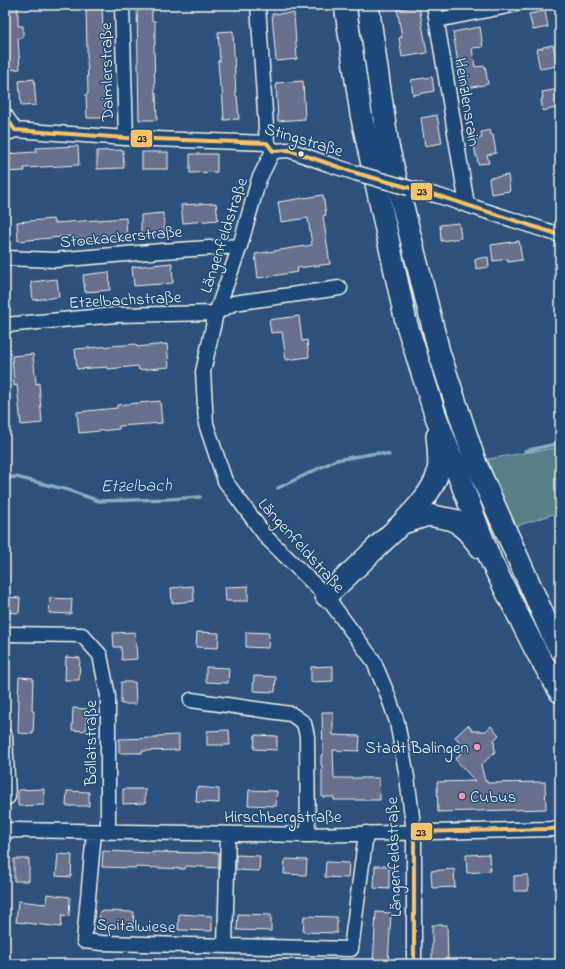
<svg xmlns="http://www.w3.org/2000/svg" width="565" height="969" font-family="'Indie Flower',sans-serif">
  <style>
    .green { fill: #587f86; stroke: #a6b8b7 }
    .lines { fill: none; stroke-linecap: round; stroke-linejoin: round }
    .stream { stroke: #8eaac1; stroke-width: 3.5 }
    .building { fill: #686f8b; stroke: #f4f1e8 }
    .minor-casing { stroke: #f4f1e8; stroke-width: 17 }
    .highway-casing { stroke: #f4f1e8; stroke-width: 24 }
    .minor { stroke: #1f4a7a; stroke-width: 14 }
    .highway { stroke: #1f4a7a; stroke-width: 21 }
    .minor-bridge-casing { stroke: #f4f1e8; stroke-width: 17; stroke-linecap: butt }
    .minor-bridge { stroke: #1f4a7a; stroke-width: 14 }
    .bus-1-casing { stroke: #1f4a7a; stroke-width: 7 }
    .bus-1 { stroke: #fdc166; stroke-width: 4 }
    .bus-dot { fill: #f4f1e8; stroke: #1f4a7a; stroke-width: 1.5 }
    .poi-dot { fill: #ff9aa2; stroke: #1f4a7a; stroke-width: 1.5 }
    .labels { text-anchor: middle; stroke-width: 3; stroke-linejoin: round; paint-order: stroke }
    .street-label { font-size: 17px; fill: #f4f1e8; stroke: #1f4a7a }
    .poi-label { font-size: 17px; fill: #f4f1e8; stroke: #1f4a7a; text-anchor: end }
    .water-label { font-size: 18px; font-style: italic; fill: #dadfde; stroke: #1f4a7a }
    .line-badge { stroke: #1f4a7a; stroke-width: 1.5 }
    .pale-badge-label { font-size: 11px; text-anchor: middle; font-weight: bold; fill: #111 }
  </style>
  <rect width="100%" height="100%" fill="#2e517d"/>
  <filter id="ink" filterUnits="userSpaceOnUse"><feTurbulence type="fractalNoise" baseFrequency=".025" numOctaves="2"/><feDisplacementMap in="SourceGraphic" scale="8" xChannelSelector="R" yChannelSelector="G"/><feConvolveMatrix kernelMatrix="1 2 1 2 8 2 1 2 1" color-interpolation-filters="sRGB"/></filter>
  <g filter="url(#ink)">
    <path class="green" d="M560,447v65l-50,16 -22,-69z"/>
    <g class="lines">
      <path class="stream" d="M525,451l35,-8
        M5,478l11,-1 52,13 31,11 70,-2 31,-2
        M278,488l58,-28 41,-7 12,2"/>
    </g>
    <path class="building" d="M5,5h13v21h5v12h-5l2,31 -15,1z
      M86,5h16l3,78h-1l1,35h-18l-1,-24h2z
      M137,5h15v16h3v24h-1l1,48h1l1,27h-18z
      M419,6l8,47 -25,4 -3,-19 3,-1 -5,-28z
      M545,11l3,16 -15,3 -4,-16z
      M294,13l3,46 -21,2 -4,-47z
      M480,27l3,20 -11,1 3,19 10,-1 3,18 -26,5 -9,-57z
      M233,31l3,65h1l2,23 -15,1 -2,-33h-2l-2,-26h2l-2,-29z
      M553,45l4,21 -17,3 -3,-15h1l-1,-5 6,-1v-1z
      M432,77l2,14 -21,4 -2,-15z
      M34,79l2,26 -15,1 -2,-25z
      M303,81l2,38 -27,2 -2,-38z
      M560,89v18l-17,4 -2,-11h1v-2h1l-1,-6z
      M437,115l5,28 -17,3 -4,-28z
      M490,130l1,5h2l3,18 -9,2 2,8 -11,1 -1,-8h-1l-3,-17 9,-1 -1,-6z
      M78,146l1,19 -55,3 1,3 -20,1v-18l31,-2v-4z
      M123,150l1,18 -27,1v-18z
      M142,152h26v17h-26z
      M190,154h27v18l-27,1z
      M508,175l2,16 -19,3 -2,-16z
      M323,195l3,20 -3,1 7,48 -33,4 1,4 -40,6 -3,-24 57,-9 -4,-27 -27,4 -3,-20z
      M216,203l2,17 -35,3 -2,-18z
      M163,213l2,22 -24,2v-22z
      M126,218l1,20 -54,4 -1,-6 -54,5 -1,-19 36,-3 1,4z
      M459,223l2,15 -20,3 -1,-16z
      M519,241l3,19 -14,2v-3l-15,2 -2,-16z
      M488,257l1,10 -13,2 -1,-10z
      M172,263l1,20 -39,3 -2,-19z
      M109,272l1,18 -25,2 -2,-17z
      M57,279l2,18 -26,3 -2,-18z
      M299,316l3,25 5,-1 2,17 -23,3 -4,-28 -11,1 -2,-13z
      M136,344l1,3 30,-3 2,23 -30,3 -1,-4 -30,3 -1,-2 -30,2 -2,-20z
      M33,354l3,30 3,-1 3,40 -21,2 -4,-40 -3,1 -2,-30z
      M160,401l2,22 -43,3v3l-40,4 -2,-21 40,-4v-3z
      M193,586l1,15 -22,2 -1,-15z
      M248,586v15h-22l-1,-14z
      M5,597l15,1 -1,15 -14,-1z
      M50,598l22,1 -1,15 -22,-1z
      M135,632l2,27 -15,1 -1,-13h-7l-1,-14z
      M197,632l22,1 -1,15 -22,-1z
      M246,632l23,1 -1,15 -22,-1z
      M66,657l14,1 -1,22h-14z
      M333,666v15l-22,1v-15z
      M206,667l23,1 -1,15 -22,-1z
      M254,676l22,1 -1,15 -22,-1z
      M19,677l14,1 -1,33h2l-1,23 -15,-1 1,-33h-1z
      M121,682h14l1,22h-15z
      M73,708l14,1 -1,22 -14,-1z
      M322,712h11v23l27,1 -1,15 -26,-1 1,28h45l1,22h-46v-3h-12v-32h-1v-10h2z
      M468,725l5,6h13l5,-5 8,9 -5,5 1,12 -14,13 4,16h2v2l58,-1 1,27 -108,3 -1,-30 38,-1 -20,-22 5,-4v-13l-5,-5z
      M229,730l1,15h-23v-14z
      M179,735v15l-37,1v2h-23v-14l38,-1v-2z
      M255,735l22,1v14l-23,-1z
      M197,787l22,2v14l-23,-1z
      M44,789v16l-26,1v-16z
      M123,789h22v14l-22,1z
      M249,790l28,1 -1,15 -28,-1z
      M67,791l22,1v14h-23z
      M103,851l50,2v-1l49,1v-1l17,1v15l-33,-2 -1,3 -49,-2v1l-34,-1z
      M58,854l14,1 -1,22 -15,-1z
      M489,854l1,17 -23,2 -1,-18z
      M236,855l24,1 -1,15 -22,-1v-1h-1z
      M14,859h15v22h-15z
      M285,859l22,1 -1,15 -22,-1z
      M326,862l23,1 -1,15 -23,-1z
      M375,866h14v23l-15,-1z
      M454,869l1,18 -23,1 -1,-17z
      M528,875v16h-14v-15z
      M47,894l23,3 -1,19 -7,-1 -1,12 -45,-5 2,-21 28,3z
      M100,911l34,1 -1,16 -34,-1z
      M376,912l15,1 -3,51h-15z
      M179,914l33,2v15l-34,-1z
      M238,914l33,1v16l-34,-1z
      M304,916l33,1v16l-34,-1z
      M432,925h15l1,39h-16z"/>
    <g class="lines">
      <g class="minor-casing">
        <path id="minor" d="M122,5l4,133
          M258,5l9,138 6,7
          M434,5l33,200
          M437,20l76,-15
          M5,115l10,15
          M5,134l10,-4 111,8 141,5
          M273,151l-14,28 -19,67 -24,67 -13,59 3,52 19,57 42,57 59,58 47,64 14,33 10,29 10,55 7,55v132
          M273,151l16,-1 39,14 28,9
          M409,188l30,8 121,39
          M5,258l50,2 107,-9 78,-5
          M5,325l111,-10 100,-2 18,-10 106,-15
          M5,634l77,1 18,20 8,41v136
          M191,700l100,14 13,9 3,13 1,99
          M5,736l3,61
          M5,831l8,-1 295,5 243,-6 9,-1
          M94,832l-10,109 18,2 249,6 15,-116
          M225,946l3,-112"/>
      </g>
      <g class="highway-casing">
        <path id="highway" d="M345,5l16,109 45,208 29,92 56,147 45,90 24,41
          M368,5l20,141 51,206 37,112 78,175 6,10
          M403,523l25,-8 26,5 13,11 14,17
          M326,596c17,-16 34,-32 51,-49 19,-18 55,-49 61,-75 2,-11 0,-25 -1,-36"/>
      </g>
      <use href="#minor" class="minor"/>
      <use href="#highway" class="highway"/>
      <g class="minor-bridge-casing">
        <path id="minor-bridge" d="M356,173l53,15"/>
      </g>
      <use href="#minor-bridge" class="minor-bridge"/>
      <g class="bus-1-casing">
        <path id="bus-1" d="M5,115l10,15 111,8 141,5 6,8 16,-1 67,23 83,23 121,39
          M414,964v-132l137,-3 9,-1"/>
      </g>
      <use href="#bus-1" class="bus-1"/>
    </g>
  </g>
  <circle class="bus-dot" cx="301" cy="154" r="3.5"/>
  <g class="poi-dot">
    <circle cx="477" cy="747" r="4"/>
    <circle cx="462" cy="796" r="4"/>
  </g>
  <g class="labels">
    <g class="street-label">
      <text transform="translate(106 72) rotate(-91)" y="6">Daimlerstraße</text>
      <text transform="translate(468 102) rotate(81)" y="6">Heinzlensrain</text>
      <text transform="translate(304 139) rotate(17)" y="6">Stingstraße</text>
      <text transform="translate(223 235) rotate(-72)" y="6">Längenfeldstraße</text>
      <text transform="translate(121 236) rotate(-5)" y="6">Stockackerstraße</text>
      <text transform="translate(125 299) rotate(-3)" y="6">Etzelbachstraße</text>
      <text transform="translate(302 545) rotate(48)" y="6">Längenfeldstraße</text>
      <text transform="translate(90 743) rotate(-90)" y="6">Böllatstraße</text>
      <text x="283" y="822">Hirschbergstraße</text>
      <text transform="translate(393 857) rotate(-92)" y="6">Längenfeldstraße</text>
      <text transform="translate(136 925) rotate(2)" y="6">Spitalwiese</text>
    </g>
    <g class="poi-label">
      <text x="469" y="753">Stadt Balingen</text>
      <text x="470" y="802" text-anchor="start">Cubus</text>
    </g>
    <g class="water-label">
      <text transform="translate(136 485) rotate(-1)" y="6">Etzelbach</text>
    </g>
  </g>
  <g class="line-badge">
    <rect x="130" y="129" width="23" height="19" rx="4" fill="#fdc166"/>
    <rect x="410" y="182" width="23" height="19" rx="4" fill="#fdc166"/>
    <rect x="410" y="822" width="23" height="19" rx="4" fill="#fdc166"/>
  </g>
  <g class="pale-badge-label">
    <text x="142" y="142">23</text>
    <text x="422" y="195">23</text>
    <text x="421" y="836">23</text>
  </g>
  <rect width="565" height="969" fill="none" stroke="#1f4a7a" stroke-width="20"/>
  <rect x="10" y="10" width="545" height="949" fill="none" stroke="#f4f1e8" stroke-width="1.5" filter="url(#ink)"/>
</svg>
